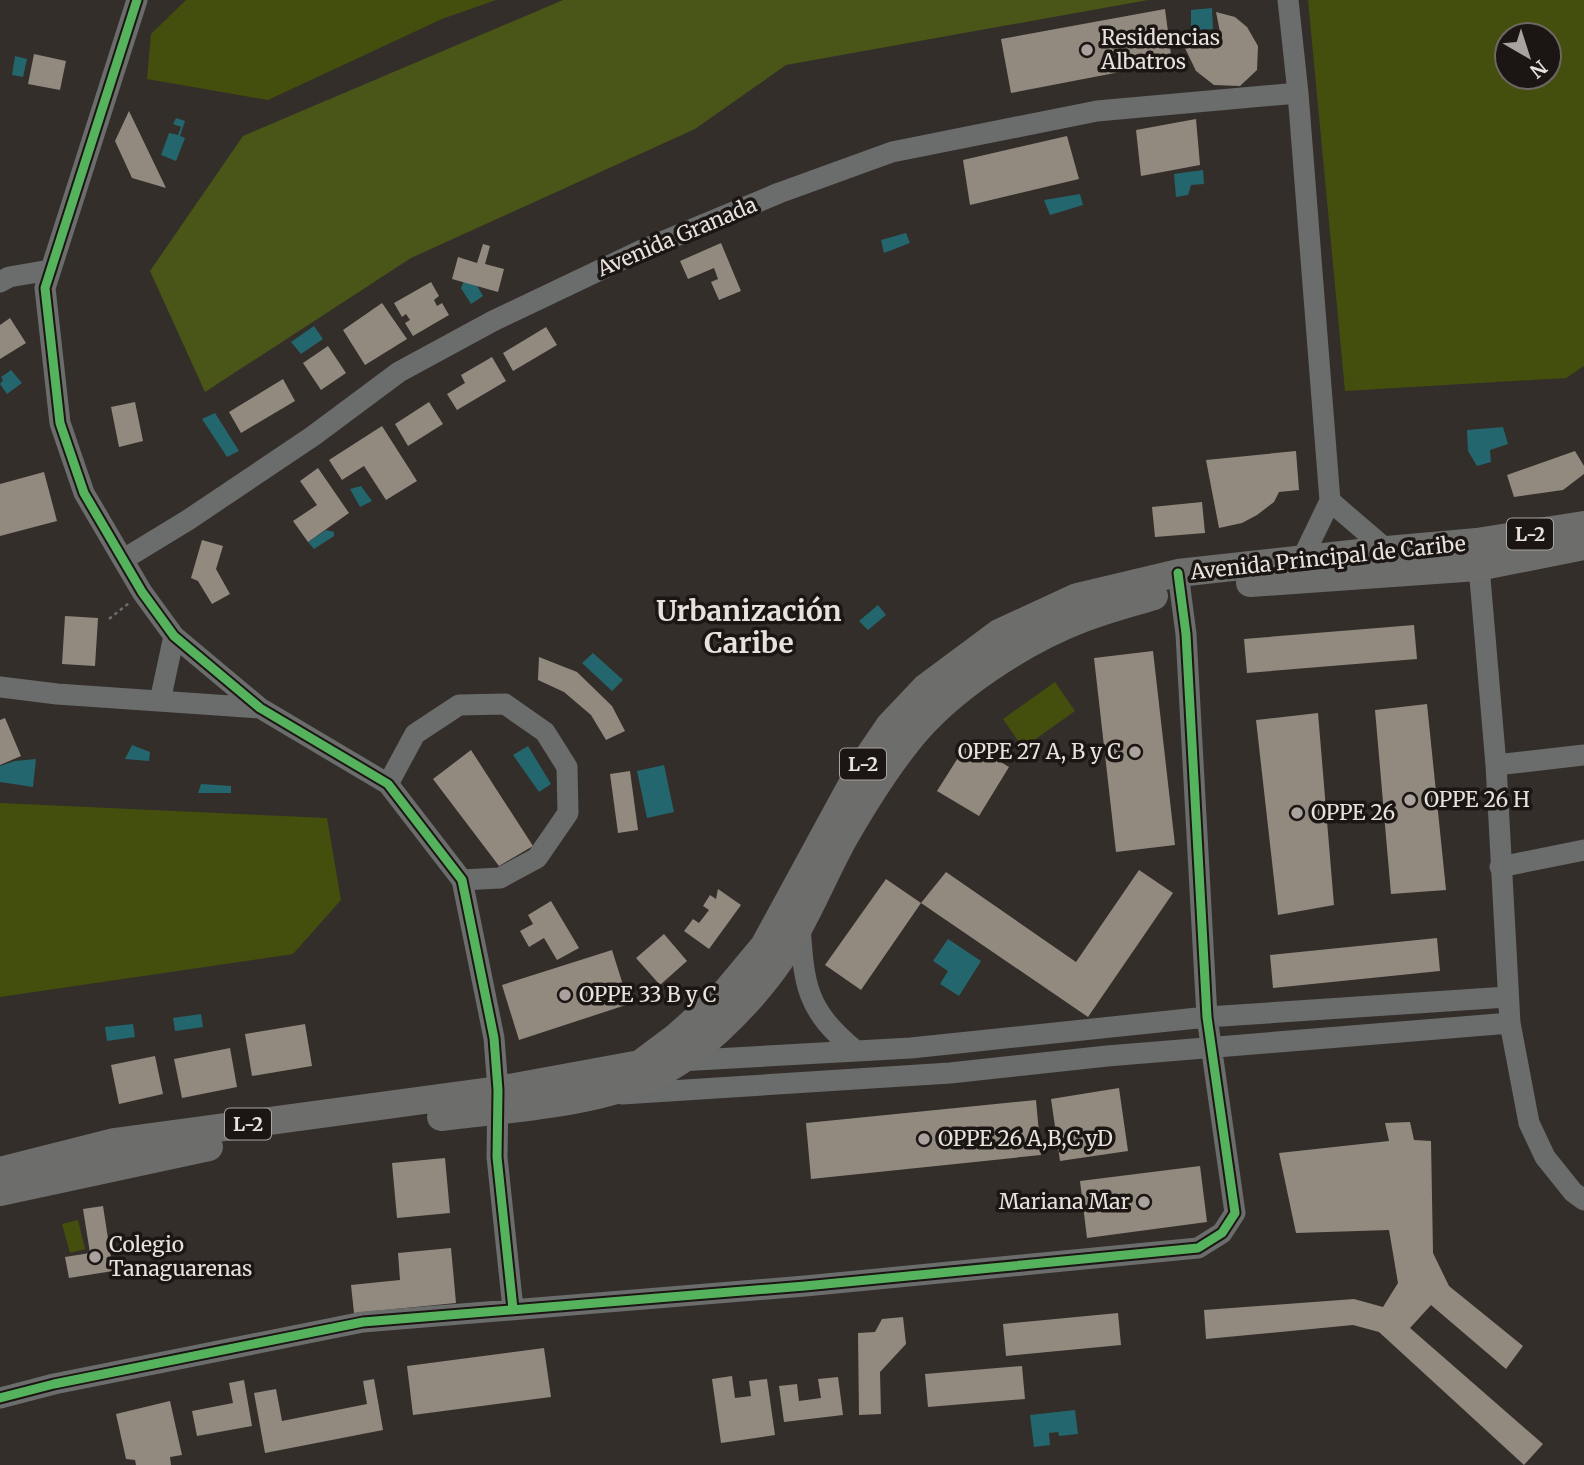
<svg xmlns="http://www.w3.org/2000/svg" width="1584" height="1465" font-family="Merriweather,serif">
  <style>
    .green { fill: #444f0d; fill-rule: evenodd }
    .forest { fill: #4a5617 }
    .water { fill: #24666d }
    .building { fill: #928a7f }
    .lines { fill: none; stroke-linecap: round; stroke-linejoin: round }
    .path { stroke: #6e6d6c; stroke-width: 2.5; stroke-dasharray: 3.5 3.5; stroke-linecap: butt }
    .minor { stroke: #6b6c6c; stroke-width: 21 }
    .major { stroke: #6d6d6b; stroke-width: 28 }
    .cycleway-casing { stroke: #1b1613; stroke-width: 13 }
    .cycleway { stroke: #56b35d; stroke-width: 9 }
    .poi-dot { fill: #a9a29e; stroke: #1b1613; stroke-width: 2.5 }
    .labels { text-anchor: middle; stroke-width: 7; stroke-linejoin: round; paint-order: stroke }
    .shield { fill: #1b1613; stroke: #aaa4a0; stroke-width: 2 }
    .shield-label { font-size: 19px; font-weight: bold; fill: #e8e1dc }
    .poi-label { font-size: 21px; fill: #e8e1dc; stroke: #1b1613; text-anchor: start }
    .street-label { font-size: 21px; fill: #e8e1dc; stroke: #1b1613 }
    .district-label { font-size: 28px; font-weight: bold; fill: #e8e1dc; stroke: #1b1613 }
  </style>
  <rect width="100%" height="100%" fill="#332e2a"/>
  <path class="green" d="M186,0h310l-54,19 -174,81 -121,-21 4,-45z
    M1308,0h276v366l-18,12 -221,13zM1507,35h42v42h-42z
    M1055,682l20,29 -52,37 -20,-29z
    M0,803l327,15 14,82 -48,54 -293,43z
    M78,1220l7,29 -15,4 -8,-29z"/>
  <path class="forest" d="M563,0h585l-362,65 -91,64 -284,129 -206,134 -55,-121 93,-135z"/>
  <path class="water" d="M1212,8l1,21 -22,1v-20z
    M15,56l12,3 -4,18 -11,-2z
    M176,118l9,3 -5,15 5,2 -9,23 -15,-6 8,-22 9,2 3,-8 -8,-3z
    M1203,170l1,14 -13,1 -3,10 -12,2 -2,-23z
    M1080,194l3,11 -33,10 -6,-15z
    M906,233l4,10 -26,10 -3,-13z
    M464,281l12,3 7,12 -12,8 -10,-16z
    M314,326l9,13 -22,15 -10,-12z
    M11,370l11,13 -15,11 -7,-10 3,-4 -2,-3z
    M215,413l24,38 -12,6 -25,-38z
    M1503,427l5,17 -18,6 1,12 -14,4 -9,-15 -1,-21z
    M361,486l11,15 -12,6 -10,-18z
    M326,530l8,2v4l-20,13 -6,-7z
    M878,605l8,10 -18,15 -9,-9z
    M593,653l30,27 -11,11 -30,-28z
    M132,745l18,7 -1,9 -24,-2z
    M528,746l23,38 -12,8 -26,-37z
    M36,759l-3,28 -33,-5v-16l15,-5z
    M664,765l10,47 -27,6 -10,-47z
    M201,784l30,2v7h-33z
    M948,939l33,22 -22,35 -19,-12 8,-13 -15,-10z
    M201,1014l2,13 -28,4 -2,-13z
    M133,1024l2,13 -28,4 -2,-14z
    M1075,1410l3,24 -19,2 -1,-4 -9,1 1,12 -16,2 -4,-32z"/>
  <path class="building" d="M1165,9l7,53 -161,31 -10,-54z
    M1216,12l19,5 12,10 11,19 -1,24 -17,16 -26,-1 -18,-14 -11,-23 36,-11z
    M34,54l32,7 -6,29 -32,-6z
    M129,111l37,77 -34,-10 -17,-37z
    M1196,119l4,46 -59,11 -5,-46z
    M1067,136l12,43 -109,26 -7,-45z
    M721,243l20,48 -22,9 -8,-18 7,-3 -4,-11 -26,11 -8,-18z
    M483,244l7,2 -5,18 19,5 -6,23 -46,-13 6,-22 19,6z
    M431,282l8,14 -5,4 3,6 5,-3 7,12 -36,21 -8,-13 5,-3 -4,-6 -4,3 -8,-14z
    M382,303l25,36 -42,26 -22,-35z
    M10,318l16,25 -26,16v-34z
    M546,327l11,18 -44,26 -10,-18z
    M328,346l18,27 -25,17 -18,-27z
    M492,357l14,24 -49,29 -10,-16 18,-11 -4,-8z
    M283,379l12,22 -54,32 -12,-21z
    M135,402l8,39 -24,6 -8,-40z
    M429,402l14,22 -35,22 -13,-22z
    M382,426l35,55 -31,19 -22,-34 -22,14 -13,-20z
    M1296,451l3,39 -20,2 -5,10 -17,13 -15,8 -23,5 -13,-68z
    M1575,451l9,15v8l-21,16 -49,7 -7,-22z
    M318,468l31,45 -41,29 -15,-21 24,-16 -17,-24z
    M44,472l13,49 -57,15v-52z
    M1202,502l3,31 -50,4 -3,-30z
    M202,540l21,6 -7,23 14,25 -18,10 -14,-23 -7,-3z
    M65,616l33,2 -3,48 -33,-2z
    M1414,625l3,34 -170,14 -3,-34z
    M1153,651l22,194 -59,7 -22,-194z
    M539,657l38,15 35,34 13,25 -19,9 -15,-25 -27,-23 -26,-12z
    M1427,704l19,186 -55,4 -16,-184z
    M1318,713l16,192 -56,10 -22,-195z
    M5,718l16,38 -21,9v-45z
    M968,742l41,25 -30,49 -42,-25z
    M471,750l62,96 -34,20 -66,-87z
    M630,771l8,59 -20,3 -8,-59z
    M1139,870l34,23 -85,124 -167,-114 25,-31 130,90z
    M886,879l35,24 -60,87 -36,-25z
    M718,889l23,16 -32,44 -25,-18 9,-12 6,4 10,-13 -6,-4 7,-11 6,4z
    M551,901l28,47 -22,12 -13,-22 -15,9 -9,-16 13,-7 -5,-9z
    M664,934l23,27 -27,24 -24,-27z
    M1437,938l3,33 -167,17 -3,-33z
    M612,950l17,54 -110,36 -17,-55z
    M305,1024l7,42 -60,10 -7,-42z
    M230,1048l7,39 -55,11 -8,-39z
    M155,1056l8,38 -44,10 -8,-39z
    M1119,1088l9,63 -68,10 -9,-62z
    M1036,1100l5,55 -230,24 -5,-56z
    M1410,1122l4,18 17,1 2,112 16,33 74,60 -17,23 -75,-64 -21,23 133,116 -19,21 -145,-133 -26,-7 -147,14 -2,-29 150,-11 29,8 15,-24 -9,-53 -93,3 -17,-80 110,-12 -4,-18z
    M445,1158l5,55 -53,5 -5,-55z
    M1200,1166l7,56 -120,16 -7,-57z
    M103,1206l10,65 -44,7 -4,-21 25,-4 -7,-44z
    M451,1248l5,55 -102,10 -3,-28 49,-5 -2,-27z
    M1118,1313l3,32 -115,11 -3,-32z
    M903,1317l3,27 -26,28 1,42 -22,1 -1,-82 17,-1 7,-13z
    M544,1348l7,49 -138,18 -6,-49z
    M1022,1366l3,33 -97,8 -3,-33z
    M732,1376l3,22 16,-2 -2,-15 18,-2 8,56 -54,8 -9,-64z
    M838,1377l5,38 -59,7 -5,-36 18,-2 2,17 22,-3 -3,-19z
    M374,1379l9,51 -118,23 -11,-60 22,-4 6,32 85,-17 -4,-23z
    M244,1380l8,46 -55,10 -5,-25 41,-8 -4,-20z
    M170,1401l12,54 -12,2 1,8h-35l-1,-5 -9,-1 -10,-45z"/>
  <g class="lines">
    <path class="path" d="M109,619l20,-16"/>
    <path class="minor" d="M137,0l-92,288 15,135 24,70 58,99 32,44 86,72 128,76 74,96 32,158 4,52 -1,67 16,152
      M1288,0l10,93 32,408
      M0,282l9,-5 41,-7
      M1478,555l18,210 14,258 19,100 16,34 28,35 11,8
      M124,559l64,-39 125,-84 86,-64 94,-51 147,-70 139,-58 113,-41 205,-41 201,-18
      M1302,559l28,-58 57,49
      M0,687l57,7 203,14
      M160,701l14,-65
      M1496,765l88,-10
      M388,784l27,-50 44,-29 46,-1 40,28 22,35 1,46 -31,45 -37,20 -38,2
      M1500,867l84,-17
      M800,925c4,61 6,85 56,126
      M679,1061l232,-13 296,-31 300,-20
      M622,1094l328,-21 157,-17 403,-33
      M0,1398l54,-14 309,-62 442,-36 393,-38 24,-15 13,-20 -28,-196 -21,-383 -8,-61"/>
    <path class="major" d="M1250,583l228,-16 106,-21
      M441,1117c77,-10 173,-12 239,-56 35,-23 77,-67 100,-101 25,-38 42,-82 64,-122 19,-33 40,-67 64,-97 40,-51 115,-100 176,-123 23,-9 47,-15 70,-22
      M0,1171l114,-29 384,-52 142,-26 36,-27 48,-43 40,-48 98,-180 28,-41 35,-37 74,-55 78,-36 101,-24 209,-23 90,-8 107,-17
      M0,1192l209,-45"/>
    <g class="cycleway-casing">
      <path id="cycleway" d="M137,0l-92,288 15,135 24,70 58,99 32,44 86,72 128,76 74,96 32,158 4,52 -1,67 16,152
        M0,1398l54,-14 309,-62 442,-36 393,-38 24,-15 13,-20 -28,-196 -21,-383 -8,-61"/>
    </g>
    <use href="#cycleway" class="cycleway"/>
  </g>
  <g class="poi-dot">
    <circle cx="1087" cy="50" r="7"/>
    <circle cx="1135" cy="752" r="7"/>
    <circle cx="1410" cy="800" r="7"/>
    <circle cx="1297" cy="813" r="7"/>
    <circle cx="565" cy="995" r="7"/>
    <circle cx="924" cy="1139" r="7"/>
    <circle cx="1144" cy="1202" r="7"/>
    <circle cx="95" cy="1257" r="7"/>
  </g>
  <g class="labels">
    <g class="shield">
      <rect x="1507" y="518.5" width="46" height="31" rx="5"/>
      <rect x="840" y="748.5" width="46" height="31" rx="5"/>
      <rect x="225" y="1108.5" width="46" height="31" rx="5"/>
    </g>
    <g class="shield-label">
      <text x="1530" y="541">L-2</text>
      <text x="863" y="771">L-2</text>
      <text x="248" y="1131">L-2</text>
    </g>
    <g class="poi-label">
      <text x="1101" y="45">Residencias<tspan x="1101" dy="24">Albatros</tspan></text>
      <text x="1121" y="759" text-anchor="end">OPPE 27 A, B y C</text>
      <text x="1424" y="807">OPPE 26 H</text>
      <text x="1311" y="820">OPPE 26</text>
      <text x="579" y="1002">OPPE 33 B y C</text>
      <text x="938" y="1146">OPPE 26 A,B,C yD</text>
      <text x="1130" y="1209" text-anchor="end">Mariana Mar</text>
      <text x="109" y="1252">Colegio<tspan x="109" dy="24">Tanaguarenas</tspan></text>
    </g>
    <g class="street-label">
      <text transform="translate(677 237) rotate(-23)" y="7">Avenida Granada</text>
      <text transform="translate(1328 558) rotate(-6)" y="7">Avenida Principal de Caribe</text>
    </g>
    <g class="district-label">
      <text x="749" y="621">Urbanización<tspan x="749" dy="32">Caribe</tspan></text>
    </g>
  </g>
  <g transform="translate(1528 56) rotate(141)"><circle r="33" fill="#1b1613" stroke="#6d6763" stroke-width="2"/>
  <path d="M0-5L12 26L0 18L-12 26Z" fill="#a9a29e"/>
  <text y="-10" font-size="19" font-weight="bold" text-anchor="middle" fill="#e8e1dc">N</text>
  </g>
</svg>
